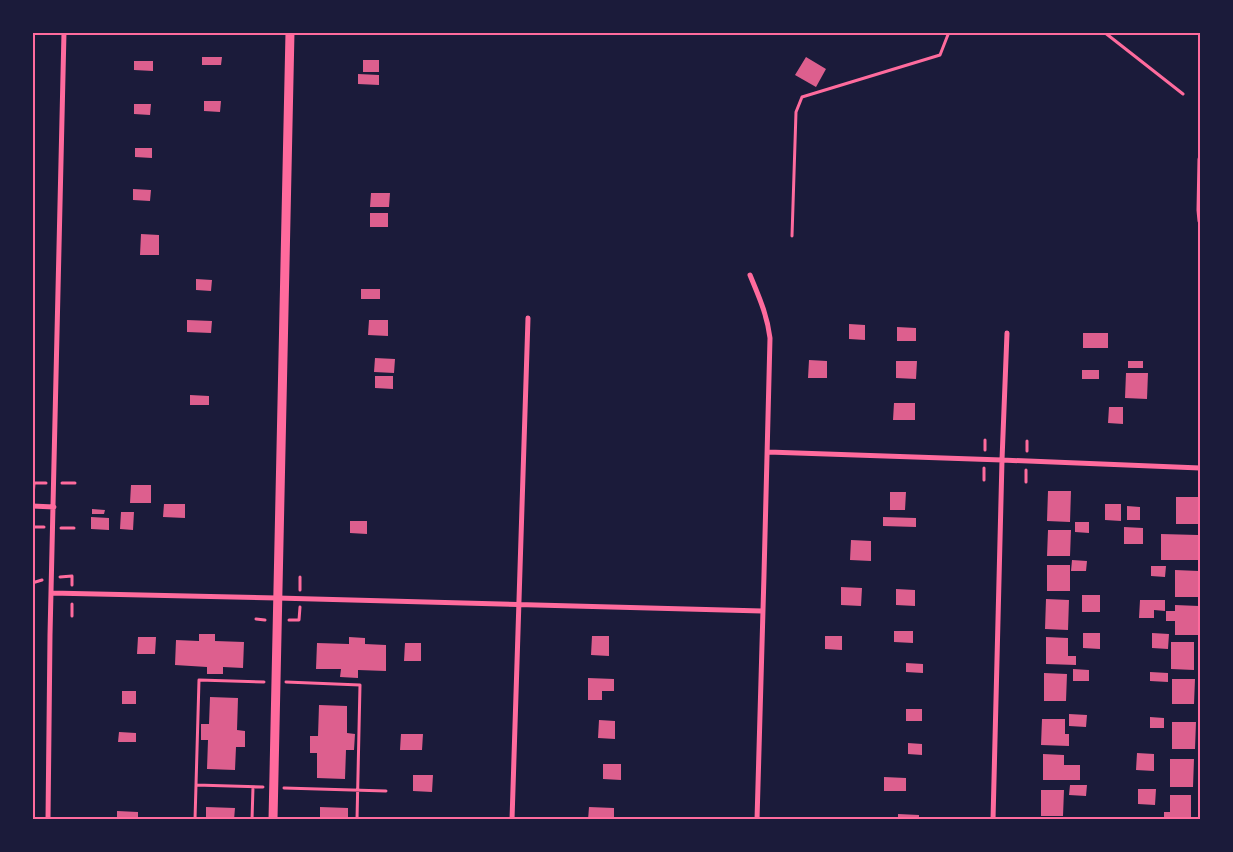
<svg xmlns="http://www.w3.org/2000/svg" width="1233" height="852" font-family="'Open Sans',sans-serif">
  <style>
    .building { fill: #dd5f8e }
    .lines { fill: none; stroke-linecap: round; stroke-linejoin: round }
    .path { stroke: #ff6b9d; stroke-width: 3 }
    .minor { stroke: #ff6b9d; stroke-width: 5 }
    .tertiary { stroke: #ff6b9d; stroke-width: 9 }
    .neatline { fill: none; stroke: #ff6b9d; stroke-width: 2 }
  </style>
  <rect width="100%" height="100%" fill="#1b1b3a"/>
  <path class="building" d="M202,57h20l-1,8h-19z
    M806,57l20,12 -10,18 -21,-12z
    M363,60h16v12h-16z
    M134,61h19v10l-19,-1z
    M358,74l21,1v10l-21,-1z
    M204,101h17l-1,11 -16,-1z
    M134,104h17l-1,11 -16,-1z
    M135,148h17v10l-17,-1z
    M133,189l18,1 -1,11 -17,-1z
    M371,193h19l-1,14h-19z
    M370,213h18v14h-18z
    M141,234l18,1v20h-19z
    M196,279l16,1 -1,11 -15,-1z
    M361,289h19v10h-19z
    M187,320l25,1 -1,12 -24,-1z
    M369,320h19v16l-20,-1z
    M849,324l16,1v15l-16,-1z
    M897,327l19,1v13h-19z
    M1083,333h25v15h-25z
    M375,358l20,1 -1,14 -20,-1z
    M809,360l18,1v17h-19z
    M896,361h21l-1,18 -20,-1z
    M1128,361h15v7h-15z
    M1082,370h17v9h-17z
    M1126,373h22l-1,26 -22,-1z
    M375,376h18v13l-18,-1z
    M190,395l19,1v9h-19z
    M894,403h21v17h-22z
    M1109,407h14v17l-15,-1z
    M131,485h20v18h-21z
    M1048,491h23l-1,31 -23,-1z
    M890,492h16l-1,18h-15z
    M1176,497h24v27h-24z
    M164,504h21v14l-22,-1z
    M1105,504h16v17l-16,-1z
    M1127,506l13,1v13h-13z
    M92,509l13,1 -1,4h-12z
    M121,512h13l-1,18 -13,-1z
    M91,517l18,1v12l-18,-1z
    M883,517l33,1v9l-33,-1z
    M350,521h17v13l-17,-1z
    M1075,522h14v11l-14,-1z
    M1124,527l19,1v16h-19z
    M1048,530h23l-1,26h-23z
    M1161,534l37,1v25h-37z
    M851,540l20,1v20l-21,-1z
    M1072,560l15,1 -1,10h-15z
    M1047,565h23v26h-23z
    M1151,566h15l-1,11 -14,-1z
    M1175,570l24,1v26h-24z
    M841,587l21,1 -1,18 -20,-1z
    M896,589l19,1v16l-19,-1z
    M1082,595h18v17h-18z
    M1046,599l23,1 -1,30 -23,-1z
    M1140,600h25v11l-11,-1v8h-15z
    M1175,605l24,1 -1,29h-23v-14h-9v-10h9z
    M894,631h19v12l-19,-1z
    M1083,633h17v16l-17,-1z
    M1152,633l17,1 -1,15 -16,-1z
    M199,634h16v7l29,1 -1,26 -20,-1v7h-16v-7l-32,-2 1,-25 23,1z
    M592,636h17v20l-18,-1z
    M825,636h17v14l-17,-1z
    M138,637h18l-1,17h-18z
    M349,637l16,1v6l21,1v26l-28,-1v8l-18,-1 1,-8h-25l1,-26 32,1z
    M1046,637l22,1v18h8v9l-30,-1z
    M1171,642h23v28l-23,-1z
    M405,643h16v18h-17z
    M906,663l17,1v9l-17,-1z
    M1073,669l16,1v11h-16z
    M1150,672l18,1v9l-18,-1z
    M1044,673l23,1 -1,27h-22z
    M588,678l26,1v12h-12v9h-14z
    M1172,679h23l-1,25h-22z
    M122,691h14v13h-14z
    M210,697l28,1 -1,32 8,1v16h-9l-1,23 -28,-1 1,-29h-7v-16h8z
    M319,705l28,1v27l8,1 -1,16h-8l-1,29 -28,-1v-25h-7v-17h8z
    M906,709h16v12h-16z
    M1069,714l18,1 -1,12 -17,-1z
    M1150,717l14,1v10h-14z
    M1042,719h23v15h4v12l-28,-1z
    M599,720l16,1v18l-17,-1z
    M1172,722h24l-1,27h-23z
    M119,732l17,1v9h-18z
    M401,734h22l-1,16h-22z
    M908,743l14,1v11l-14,-1z
    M1137,753l17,1v17l-18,-1z
    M1043,754l21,1v10h16v15h-37z
    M1170,759h24l-1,28h-23z
    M603,764h18v16l-18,-1z
    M413,775h20l-1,17 -19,-1z
    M884,777l22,1v13h-22z
    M1070,785h17l-1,11 -17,-1z
    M1138,789h18l-1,16 -17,-1z
    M1041,790h23l-1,26h-22z
    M1170,795h21v25h-27v-8h6z
    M206,807l29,1 -1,12h-28z
    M320,807l28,1v12h-28z
    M589,807l25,1v12h-26z
    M117,811l21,1v8h-21z
    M898,814l21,1v5h-21z"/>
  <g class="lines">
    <path class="path" d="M1104,32l79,62
      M792,236l4,-124 6,-15 138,-42 9,-23
      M985,450v-10
      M1027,451v-10
      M984,480v-12
      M1026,482v-12
      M62,483h13
      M33,497l1,-14h12
      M32,527h12
      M61,528h13
      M60,577l12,-1v9
      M32,583l10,-3
      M300,590v-13
      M72,616v-12
      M256,619l9,1
      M289,620h10l1,-13
      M286,682l74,3 -3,135
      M196,785l67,2
      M284,788l102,3
      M195,820l4,-140 65,2
      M252,820l1,-33"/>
    <path class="minor" d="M1200,159l-1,51 1,11
      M750,275c9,22 17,39 20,63 -3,161 -9,321 -13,482
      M768,452l234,8 198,8
      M32,506l22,1
      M51,593l226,5 485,13
      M48,820l2,-185 14,-603
      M512,820l16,-502
      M993,820l9,-360 5,-127"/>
    <path class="tertiary" d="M273,820l17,-788"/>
  </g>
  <rect width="1233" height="852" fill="none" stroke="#1b1b3a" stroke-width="68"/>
  <rect x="34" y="34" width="1165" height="784" class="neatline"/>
</svg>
